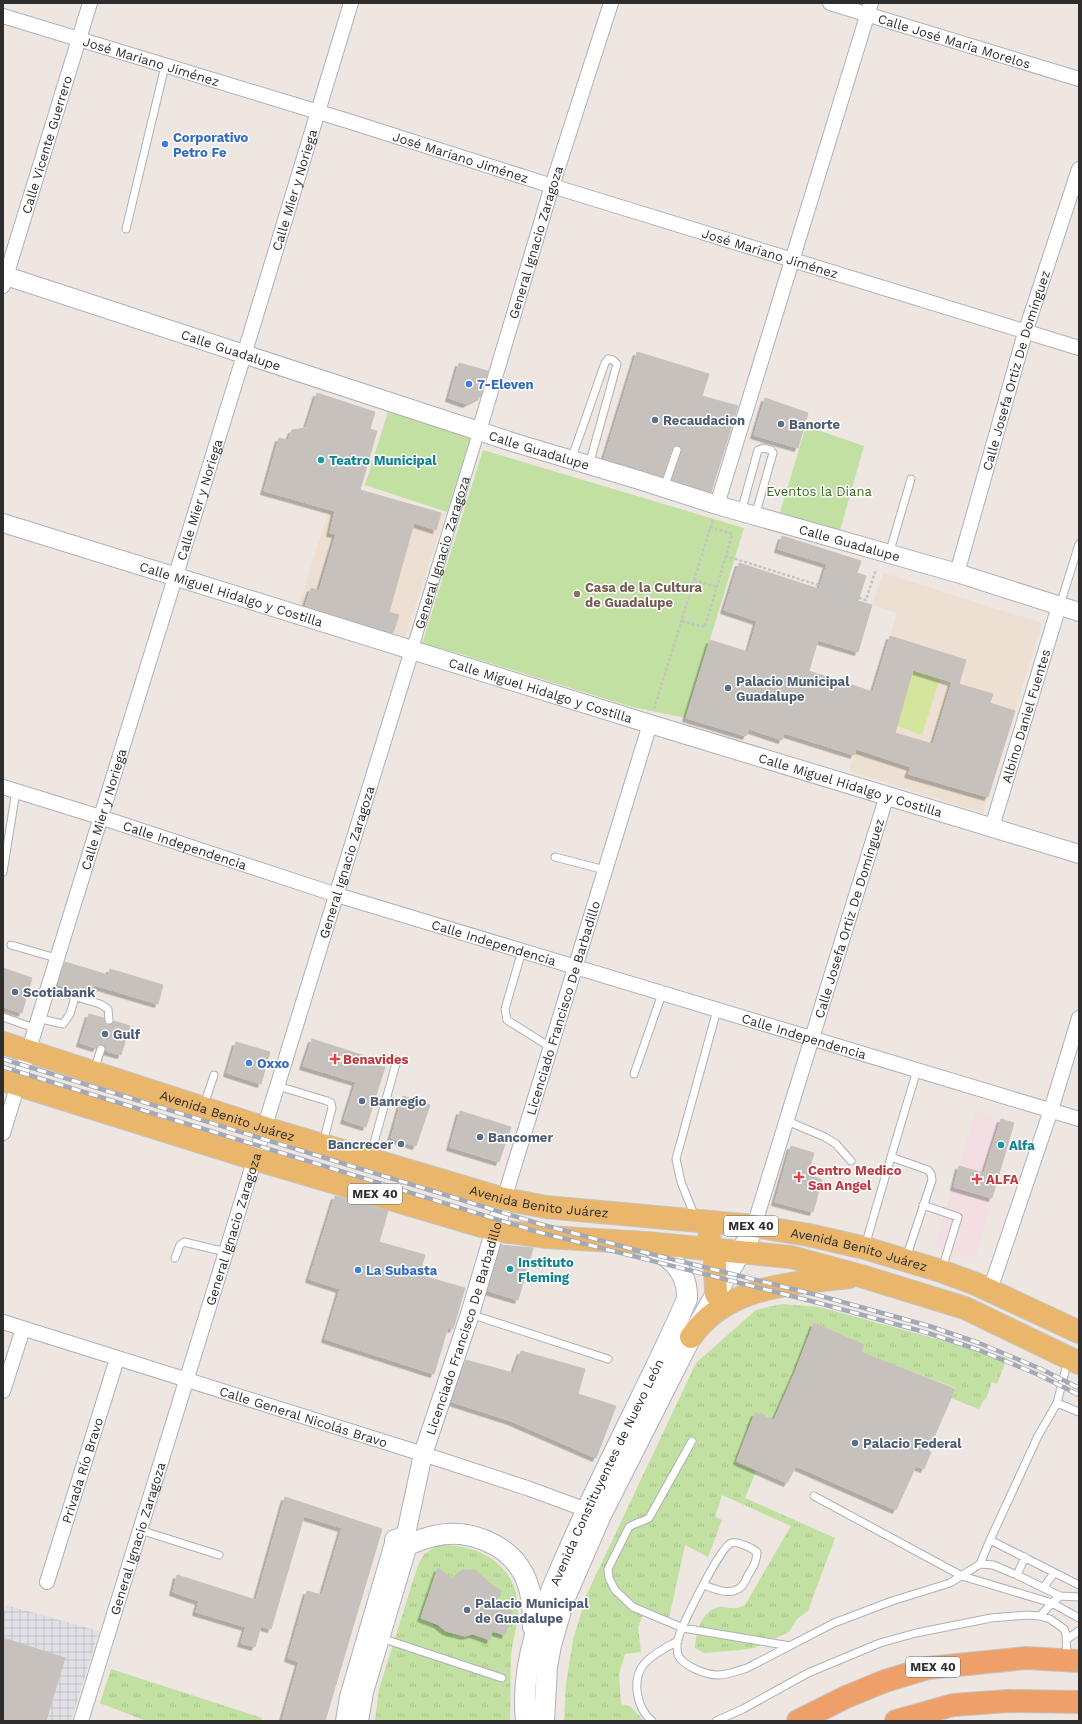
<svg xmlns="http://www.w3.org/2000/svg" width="1082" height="1724" font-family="'Work Sans',sans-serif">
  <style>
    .industrial { fill: url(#industrial-grid) }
    .education { fill: #ede0d2 }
    .medical { fill: #f3dfe3 }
    .grass { fill: url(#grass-tufts) }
    .park { fill: #c1e0a1 }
    .pitch { fill: #d4e69e }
    .building { fill: #c6c1bc; stroke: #c9c1ba; fill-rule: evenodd; filter: url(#shadow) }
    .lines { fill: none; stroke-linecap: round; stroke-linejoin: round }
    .service-casing { stroke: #adb1b8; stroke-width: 9 }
    .pedestrian-casing { stroke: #adb1b8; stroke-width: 13 }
    .minor-casing { stroke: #adb1b8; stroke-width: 16 }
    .tertiary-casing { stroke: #adb1b8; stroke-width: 20 }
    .secondary-casing { stroke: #adb1b8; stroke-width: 22 }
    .primary-casing { stroke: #c4c4c4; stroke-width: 24 }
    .trunk-casing { stroke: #c4c4c4; stroke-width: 24 }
    .path { stroke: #c4c4c4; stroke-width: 2.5; stroke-dasharray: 3 2; stroke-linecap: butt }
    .service { stroke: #fff; stroke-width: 7 }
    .pedestrian { stroke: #fff; stroke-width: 11 }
    .minor { stroke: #fff; stroke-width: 14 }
    .tertiary { stroke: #fff; stroke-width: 18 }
    .secondary { stroke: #fff; stroke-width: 20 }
    .primary { stroke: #e9b66b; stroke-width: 22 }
    .trunk { stroke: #eea068; stroke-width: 22 }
    .rail-casing { stroke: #a3a9b6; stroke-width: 4.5 }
    .rail { stroke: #fff; stroke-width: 3; stroke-dasharray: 9; stroke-linecap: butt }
    .shop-dot { fill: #3f7fe0; stroke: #fff; stroke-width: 1.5 }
    .service-dot { fill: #5c6f8a; stroke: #fff; stroke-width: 1.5 }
    .culture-dot { fill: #0f9aa8; stroke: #fff; stroke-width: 1.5 }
    .education-dot { fill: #8d6e63; stroke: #fff; stroke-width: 1.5 }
    .health-dot { fill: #e0444e; stroke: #fff; stroke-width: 1.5 }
    .labels { text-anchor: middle; stroke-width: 3; stroke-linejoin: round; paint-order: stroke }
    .shield { fill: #fff; stroke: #6c6c6c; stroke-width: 1 }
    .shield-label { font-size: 12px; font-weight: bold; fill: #2d2d2d }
    .street-label { font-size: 13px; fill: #2d2d2d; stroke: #fff }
    .shop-label { font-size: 13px; font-weight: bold; fill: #366cbe; stroke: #fff; text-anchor: start }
    .service-label { font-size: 13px; font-weight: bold; fill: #4e5e75; stroke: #fff; text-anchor: start }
    .culture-label { font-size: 13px; font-weight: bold; fill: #0d838f; stroke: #fff; text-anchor: start }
    .park-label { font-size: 13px; fill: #3a6720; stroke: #fff }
    .education-label { font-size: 13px; font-weight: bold; fill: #785e54; stroke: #fff; text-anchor: start }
    .health-label { font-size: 13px; font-weight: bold; fill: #be3a42; stroke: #fff; text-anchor: start }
  </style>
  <defs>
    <pattern id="industrial-grid" width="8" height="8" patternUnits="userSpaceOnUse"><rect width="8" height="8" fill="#e1e0e7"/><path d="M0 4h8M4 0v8" fill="none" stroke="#c1c0c6"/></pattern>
    <pattern id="grass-tufts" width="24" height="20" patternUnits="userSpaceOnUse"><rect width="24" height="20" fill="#c1e0a1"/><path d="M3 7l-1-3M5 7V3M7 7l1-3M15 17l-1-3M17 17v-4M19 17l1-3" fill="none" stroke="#a6c08b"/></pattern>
    <filter id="shadow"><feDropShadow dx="-3.5" dy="3.5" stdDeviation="0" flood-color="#0004"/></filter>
  </defs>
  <rect width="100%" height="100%" fill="#ede6e1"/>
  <path class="industrial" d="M6,1605l93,26 -28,90h-68v-105z"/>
  <path class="education" d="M337,484l108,30 -41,127 -106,-33z
    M883,573l159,50 -59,190 -134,-42 48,-158 -25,-8z"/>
  <path class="medical" d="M975,1112l39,11 -39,136 -40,-12z"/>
  <path class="grass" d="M782,1304l37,3 188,51 -10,26 -5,-2 -6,17 -3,2 -4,8 -28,-11 5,-10 -95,-36 3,-7 -50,-22 -19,47 18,8 -24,9 -15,33 -19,-7 -20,49 21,9 -11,27 90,40 -27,73 -11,8 -8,13 -35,16 -13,2 -37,3 -9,-5c1,-16 7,-40 26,-41 12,0 11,4 24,-2l46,-79 -69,-31 -7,22 7,3 -14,37 -23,-12 -16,73 -4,4 -22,-7 -5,12 3,25 -16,2 -6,20 2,30 10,3 13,14h-80l2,-37 7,-44 13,-44 110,-233 60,-53z
    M438,1545c39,-1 77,17 80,61 1,17 -6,34 -7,51 -1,21 0,43 -1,64h-135l4,-32 39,-124 6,-11z
    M111,1669l151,49 -1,3h-115l-46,-18z"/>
  <path class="park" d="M388,412l83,25 -24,75 -82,-27z
    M806,426l58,20 -25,88 -60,-18z
    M483,450l261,78 -58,190 -54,-11 -171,-53 -39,-10z"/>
  <path class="pitch" d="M912,670l28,8 -18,57 -25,-9z"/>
  <path class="building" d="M637,352l72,22 -7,22 36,10 -27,86 -39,-12 10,-29 -1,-4 -3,-2 -6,3 -9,29 -59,-18z
    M459,363l29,8 -7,25 -15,8 -17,-6z
    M317,393l58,19 -5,17 7,2 -17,59 81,23 -5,17 -22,-7 -25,89 10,3 -6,18 -88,-27 6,-18 8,3 17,-57 -6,-1 5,-22 -71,-20 15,-53 9,2 4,-10 14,-2z
    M765,398l43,15 -10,35 -44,-13z
    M782,536l79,25 -4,12 9,3 -8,25 14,4 -14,47 -40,-12 -9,31 64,21 17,-56 76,24 -7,24 -7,-2 41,12 -3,9 25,8 -27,86 -80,-23 3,-7 -55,-18 -2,6 -70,-22 -2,7 -33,-11 -3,7 -60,-18 24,-78 38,12 9,-31 -33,-11 15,-47 80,26 8,-25 -49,-15zM913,670l39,12 -19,62 -38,-11z
    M65,962l43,13 2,-6 53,16 -5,19 -64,-19 -3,10 -33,-10z
    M3,968l29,10 -10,35 -19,-6z
    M89,1014l15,4 1,5 2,2 5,-1 2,-3 16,5 -9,29 -15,-4 -1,-5 -3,-2 -4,1 -2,3 -16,-5z
    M312,1039l53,17 -2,6 22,5 -19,60 -22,-7 12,-38 -53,-16z
    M236,1042l34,10 -9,32 -34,-11z
    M403,1096l27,9 -14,41 -25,-8z
    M460,1111l51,16 -12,35 -49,-15z
    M1001,1119l13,4 -22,75 -38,-11 5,-21 25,7z
    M791,1146l23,7 -6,21 14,6 -9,32 -38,-10z
    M335,1196l53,15 -9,31 46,13 -6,20 46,13 -12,41 -5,-2 -14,47 -109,-35 15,-50 -31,-10z
    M501,1245l32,3 -15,52 -30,-9z
    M814,1323l50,22 -3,7 94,37 -27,62 3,1 -7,17 -8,-3 -20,44 -100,-44 -9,17 -50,-22 18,-48 19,7 22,-50z
    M521,1351l64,18 -7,25 38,12 -20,52 -85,-37 -59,-19 14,-42 47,13z
    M285,1497l97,32 -57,192h-43l17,-59 -11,-4 19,-67 15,4 20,-67 -38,-12 -33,113 -10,-3 -6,21 -14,-4 5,-16 -50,-15 3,-11 -26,-9 4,-17 79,25z
    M438,1568l14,11 10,-9h13l18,16 9,5 -6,9 16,11 -7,24 -13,-4 -2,9 -17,-6 -8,2 -19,-5 -9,-7 -16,-6z
    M3,1638l62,20 -19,63h-43z"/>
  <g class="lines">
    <g class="service-casing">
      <path id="service" d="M126,229l39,-163
        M571,460l34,-97 3,-4 5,1 4,4 -28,101
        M664,488l13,-38
        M741,512l17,-62 6,-2 7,2 2,3 -18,63
        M889,554l22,-75
        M1060,605l19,-61
        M555,857l50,13
        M3,872l13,-81
        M11,945l45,13
        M522,951l-17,58 2,11 43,27
        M47,988l53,16 8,5 1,11
        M3,1017l31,11
        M37,1018l26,6 7,-10 5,-17
        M94,1070l7,-21
        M634,1074l28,-80
        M278,1086l49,15 4,2 1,5 -9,35
        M204,1105l10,-30
        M787,1121l38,16 11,7 15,17
        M370,1157l27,-97
        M923,1205l35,12 -16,52
        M695,1217l-14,-35 -5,-23 41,-149
        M865,1246l26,-89
        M175,1258l5,-13 4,-3 42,10
        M906,1258l26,-78 -1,-6 -3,-4 -37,-13 26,-87
        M470,1314l138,45
        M1057,1403l11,-43
        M1079,1412l-22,-9 -19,33 -48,104 89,45
        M692,1441l-43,77c-7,4 -14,5 -20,9l-21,42 1,9 6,12 18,17 50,21 107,18
        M814,1496l148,80 90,27 -12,13
        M140,1530l79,25
        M1025,1557l-8,18 43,21 -8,7 27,15
        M980,1564l10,-24
        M704,1585c11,4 27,12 38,1 3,-3 5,-10 8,-14 4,-6 7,-12 7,-20 -5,-4 -19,-11 -26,-9 -11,4 -49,82 -53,96 -1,4 -1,12 0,16 5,11 28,20 40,20 9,0 20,-4 29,-7l87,-45 58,-22 58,-18 30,-19 13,1 24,10
        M1044,1587l10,-14
        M1060,1596l19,1
        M381,1638l121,40
        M1067,1639l12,-8
        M652,1721c-15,-12 -21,-41 -8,-57 9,-10 22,-17 34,-23
        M716,1721l27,-12 65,-36 72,-30 36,-10 75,-15 36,-3 13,1 10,3 14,10 2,5 1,24"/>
    </g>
    <g class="pedestrian-casing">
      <g id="pedestrian">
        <path id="s1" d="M412,650l67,-219"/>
      </g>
    </g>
    <g class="minor-casing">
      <g id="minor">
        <path id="s2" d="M830,3l249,76"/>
        <path id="s3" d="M3,16l345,105 204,65 527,162"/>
        <path id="s4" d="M3,286l87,-283"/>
        <path id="s5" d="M479,431l73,-245 59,-183"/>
        <path d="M717,505l154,-502"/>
        <path id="s6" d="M957,573l68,-240 54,-164"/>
        <path id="s7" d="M3,787l97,30 237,78 742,224"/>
        <path id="s8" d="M992,827l67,-221"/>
        <path id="s9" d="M3,1133l241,-778 107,-352"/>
        <path id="s10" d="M504,1199l146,-475"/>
        <path id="s11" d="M754,1226l133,-431"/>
        <path d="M990,1290l61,-180 28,-92"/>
        <path id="s12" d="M3,1322l420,132 104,34 68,25"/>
        <path d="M3,1391l20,-62"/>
        <path id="s13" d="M47,1582l70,-223"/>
        <path id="s14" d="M81,1721l331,-1071"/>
      </g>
    </g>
    <g class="tertiary-casing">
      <g id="tertiary">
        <path id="s15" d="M3,275l509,167 127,38 78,25 240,68 122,39"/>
        <path id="s16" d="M3,523l647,201 429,130"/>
        <path d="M345,1721l4,-24 46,-157 11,-6"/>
        <path id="s17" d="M359,1721l5,-29 44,-147 -2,-11 17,-80 47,-140 34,-115"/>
      </g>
    </g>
    <g class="secondary-casing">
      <g id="secondary">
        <path d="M395,1540l13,5c9,-4 17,-7 26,-9 33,-8 73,7 89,37 9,17 10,36 10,54"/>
        <path id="s18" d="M526,1721c-7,-66 22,-124 48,-183 35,-80 78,-158 113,-239 1,-30 -17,-41 -41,-56"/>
        <path d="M544,1721l3,-54 4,-22 13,-45 37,-85 90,-178 57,-98 6,-13"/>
      </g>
    </g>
    <g class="primary-casing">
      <g id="primary">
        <path id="s19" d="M3,1043l262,85 239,71 42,8 208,19 55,9 56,13 76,23 35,13 103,48"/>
        <path d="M3,1080l252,79 240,71 52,7 99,6 145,14 70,19 104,32 114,55"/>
        <path d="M709,1238l6,21 1,35"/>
        <path d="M691,1337c36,-52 101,-53 158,-60"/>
      </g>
    </g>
    <g class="trunk-casing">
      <path id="trunk" d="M798,1721l48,-24 39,-16 43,-13 98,-10 53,3
        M896,1721l57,-16 55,-4 71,1"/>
    </g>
    <path class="path" d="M710,527l22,7 -6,22 140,44 10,-31
      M694,580l23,7
      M682,621l23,6 21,-71
      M654,709l59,-190"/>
    <use href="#service" class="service"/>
    <use href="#pedestrian" class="pedestrian"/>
    <use href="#minor" class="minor"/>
    <use href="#tertiary" class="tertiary"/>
    <use href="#secondary" class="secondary"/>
    <use href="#primary" class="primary"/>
    <use href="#trunk" class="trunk"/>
    <g class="rail-casing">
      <path id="rail" d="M3,1059l537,165 103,28 174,43 112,31 50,17 62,26 38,19
        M3,1067l535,165 277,70 113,31 51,17 60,25 40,20"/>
    </g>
    <use href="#rail" class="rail"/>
  </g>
  <g class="shop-dot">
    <circle cx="165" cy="144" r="4"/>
    <circle cx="469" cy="384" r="4"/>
    <circle cx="249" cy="1063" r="4"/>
    <circle cx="358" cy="1270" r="4"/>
  </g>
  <g class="service-dot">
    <circle cx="655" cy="420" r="4"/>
    <circle cx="781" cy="424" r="4"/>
    <circle cx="728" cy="688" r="4"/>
    <circle cx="15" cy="992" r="4"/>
    <circle cx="105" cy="1034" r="4"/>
    <circle cx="362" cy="1101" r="4"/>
    <circle cx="480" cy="1137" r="4"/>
    <circle cx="401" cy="1144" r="4"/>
    <circle cx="855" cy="1443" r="4"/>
    <circle cx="467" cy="1610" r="4"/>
  </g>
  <g class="culture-dot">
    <circle cx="321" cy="460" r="4"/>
    <circle cx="1001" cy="1145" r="4"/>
    <circle cx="510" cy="1269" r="4"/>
  </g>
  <circle class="education-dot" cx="577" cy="594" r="4"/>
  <g class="health-dot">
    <path d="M333 1053h4v4h4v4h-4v4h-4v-4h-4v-4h4z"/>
    <path d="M797 1171h4v4h4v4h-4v4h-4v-4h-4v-4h4z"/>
    <path d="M975 1173h4v4h4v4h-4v4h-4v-4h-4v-4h4z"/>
  </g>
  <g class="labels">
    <g class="shield">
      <rect x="348" y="1184" width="54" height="20" rx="3"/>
      <rect x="724" y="1216" width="54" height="20" rx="3"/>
      <rect x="906" y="1657" width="54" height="20" rx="3"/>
    </g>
    <g class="shield-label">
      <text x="375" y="1198">MEX 40</text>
      <text x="751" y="1230">MEX 40</text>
      <text x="933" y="1671">MEX 40</text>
    </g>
    <g class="street-label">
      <text dy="5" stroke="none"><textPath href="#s2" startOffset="130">Calle José María Morelos</textPath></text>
      <text dy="5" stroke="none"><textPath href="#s3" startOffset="155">José Mariano Jiménez</textPath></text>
      <text dy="5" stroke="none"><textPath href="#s4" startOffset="148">Calle Vicente Guerrero</textPath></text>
      <text dy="5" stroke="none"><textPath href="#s3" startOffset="479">José Mariano Jiménez</textPath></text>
      <text dy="5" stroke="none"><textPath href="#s9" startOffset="987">Calle Mier y Noriega</textPath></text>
      <text dy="5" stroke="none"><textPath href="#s5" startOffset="197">General Ignacio Zaragoza</textPath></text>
      <text dy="5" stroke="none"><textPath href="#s3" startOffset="803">José Mariano Jiménez</textPath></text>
      <text dy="5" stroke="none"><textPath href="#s15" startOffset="240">Calle Guadalupe</textPath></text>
      <text dy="5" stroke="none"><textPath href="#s6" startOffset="211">Calle Josefa Ortiz De Domínguez</textPath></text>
      <text dy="5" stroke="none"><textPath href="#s15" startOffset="564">Calle Guadalupe</textPath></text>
      <text dy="5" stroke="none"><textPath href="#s9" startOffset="663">Calle Mier y Noriega</textPath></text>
      <text dy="5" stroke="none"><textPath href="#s15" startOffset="888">Calle Guadalupe</textPath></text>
      <text dy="5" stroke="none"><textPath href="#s1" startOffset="102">General Ignacio Zaragoza</textPath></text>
      <text dy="5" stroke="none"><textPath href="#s16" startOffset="239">Calle Miguel Hidalgo y Costilla</textPath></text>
      <text dy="5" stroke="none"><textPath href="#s16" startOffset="563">Calle Miguel Hidalgo y Costilla</textPath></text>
      <text dy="5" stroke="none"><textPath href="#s8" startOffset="116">Albino Daniel Fuentes</textPath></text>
      <text dy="5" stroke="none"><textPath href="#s16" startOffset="887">Calle Miguel Hidalgo y Costilla</textPath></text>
      <text dy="5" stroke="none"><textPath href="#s9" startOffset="339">Calle Mier y Noriega</textPath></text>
      <text dy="5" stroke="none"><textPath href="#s7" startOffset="191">Calle Independencia</textPath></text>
      <text dy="5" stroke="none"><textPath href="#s14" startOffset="899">General Ignacio Zaragoza</textPath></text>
      <text dy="5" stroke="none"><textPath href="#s11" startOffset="322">Calle Josefa Ortiz De Domínguez</textPath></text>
      <text dy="5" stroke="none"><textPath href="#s7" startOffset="515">Calle Independencia</textPath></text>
      <text dy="5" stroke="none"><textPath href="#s10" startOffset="200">Licenciado Francisco De Barbadillo</textPath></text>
      <text dy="5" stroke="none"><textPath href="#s7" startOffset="839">Calle Independencia</textPath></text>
      <text dy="5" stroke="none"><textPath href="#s19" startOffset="236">Avenida Benito Juárez</textPath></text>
      <text dy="5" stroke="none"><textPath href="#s19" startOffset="560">Avenida Benito Juárez</textPath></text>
      <text dy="5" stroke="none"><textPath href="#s14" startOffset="515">General Ignacio Zaragoza</textPath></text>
      <text dy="5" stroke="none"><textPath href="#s19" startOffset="884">Avenida Benito Juárez</textPath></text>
      <text dy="5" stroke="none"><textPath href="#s17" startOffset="408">Licenciado Francisco De Barbadillo</textPath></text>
      <text dy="5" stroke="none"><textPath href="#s12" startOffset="315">Calle General Nicolás Bravo</textPath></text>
      <text dy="5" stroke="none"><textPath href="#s13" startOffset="117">Privada Río Bravo</textPath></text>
      <text dy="5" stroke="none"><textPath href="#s18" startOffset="265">Avenida Constituyentes de Nuevo León</textPath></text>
      <text dy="5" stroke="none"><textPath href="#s14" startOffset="191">General Ignacio Zaragoza</textPath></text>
    </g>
    <g class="shop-label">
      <text x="173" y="142">Corporativo<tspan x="173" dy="15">Petro Fe</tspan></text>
      <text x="477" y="389">7-Eleven</text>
      <text x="257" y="1068">Oxxo</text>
      <text x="366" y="1275">La Subasta</text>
    </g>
    <g class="service-label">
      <text x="663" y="425">Recaudacion</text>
      <text x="789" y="429">Banorte</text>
      <text x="736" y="686">Palacio Municipal<tspan x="736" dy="15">Guadalupe</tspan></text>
      <text x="23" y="997">Scotiabank</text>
      <text x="113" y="1039">Gulf</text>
      <text x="370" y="1106">Banregio</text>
      <text x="488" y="1142">Bancomer</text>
      <text x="393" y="1149" text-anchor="end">Bancrecer</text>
      <text x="863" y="1448">Palacio Federal</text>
      <text x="475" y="1608">Palacio Municipal<tspan x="475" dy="15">de Guadalupe</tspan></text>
    </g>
    <g class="culture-label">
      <text x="329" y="465">Teatro Municipal</text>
      <text x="1009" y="1150">Alfa</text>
      <text x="518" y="1267">Instituto<tspan x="518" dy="15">Fleming</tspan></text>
    </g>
    <g class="park-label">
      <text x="819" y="496">Eventos la Diana</text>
    </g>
    <g class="education-label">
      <text x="585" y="592">Casa de la Cultura<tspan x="585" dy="15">de Guadalupe</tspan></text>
    </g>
    <g class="health-label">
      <text x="343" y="1064">Benavides</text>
      <text x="808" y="1175">Centro Medico<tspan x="808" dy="15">San Angel</tspan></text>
      <text x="986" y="1184">ALFA</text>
    </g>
  </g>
  <rect width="1082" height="1724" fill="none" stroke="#2d2d2d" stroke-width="8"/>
</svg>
